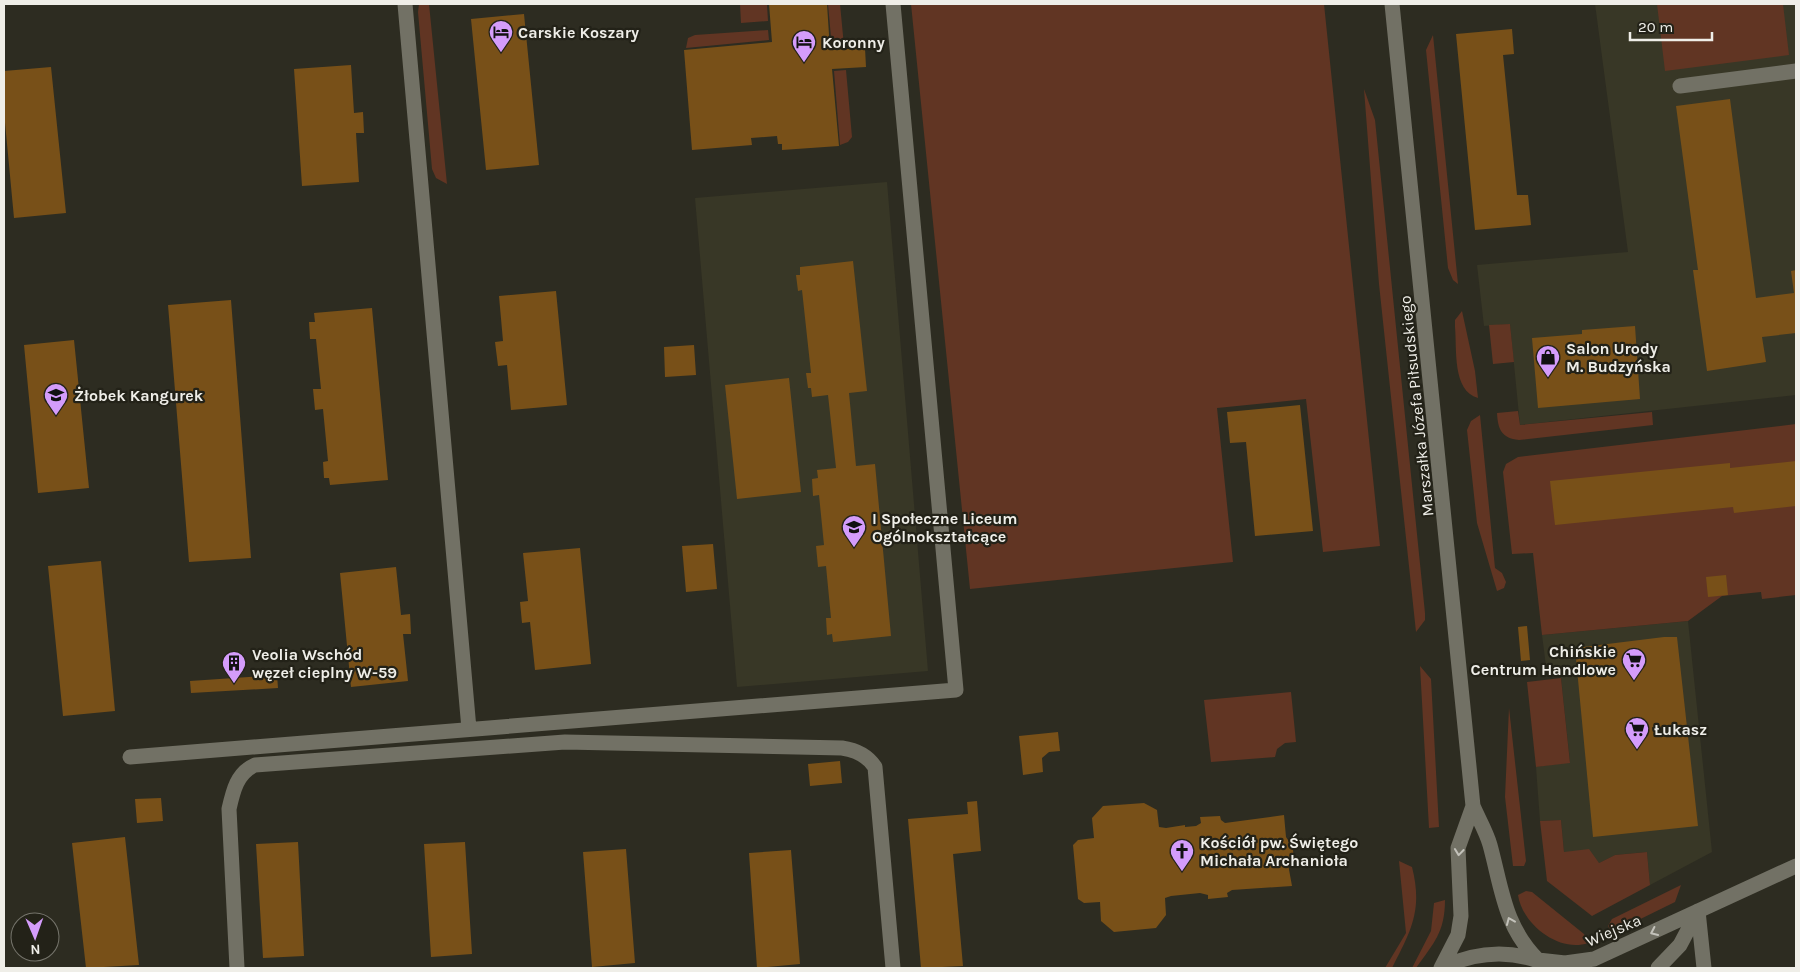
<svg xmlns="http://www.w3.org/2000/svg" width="1800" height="972" font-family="Karla,sans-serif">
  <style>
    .built { fill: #383726 }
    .green { fill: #613523 }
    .building { fill: #785018 }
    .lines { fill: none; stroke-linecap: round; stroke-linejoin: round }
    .minor { stroke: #727165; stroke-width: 15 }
    .oneway { stroke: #c3c2ba }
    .labels { text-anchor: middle; stroke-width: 4.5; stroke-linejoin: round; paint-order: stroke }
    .poi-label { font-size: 16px; font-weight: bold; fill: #efeee8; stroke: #232218; text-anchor: start }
    .street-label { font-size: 16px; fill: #efeee8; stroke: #232218 }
  </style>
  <rect width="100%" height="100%" fill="#2d2c21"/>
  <path class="built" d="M1595,4h201v391l-276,30 -10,-101 -26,2 -7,-61 151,-13z
    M887,182l41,489 -191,16 -42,-489z
    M1688,621l24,231 -62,33 -3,-33 -32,3 -16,8 -35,-11 -3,-32 -21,1 -4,-54 34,-5 -9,-84 -15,-12 -4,-31z"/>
  <path class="green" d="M419,4h10l18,180 -11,-6 -4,-9 -14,-157z
    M740,4l27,1 1,16 -27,2z
    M828,4h12l4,42 -12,2z
    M911,4h413l56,542 -57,6 -17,-153 -89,9 16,154 -263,27z
    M1657,4h126l6,51 -124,16z
    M768,30l1,10 -83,8 2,-10 7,-3z
    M1433,35l25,249 -5,-4 -5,-12 -22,-218z
    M846,70l6,67 -4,5 -8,3 -6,-74z
    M1364,89l11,31 50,493v7l-9,12 -37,-348z
    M1462,311l13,60 3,27c-26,-7 -21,-49 -23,-71v-7z
    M1510,324l4,38 -21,2 -4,-39z
    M1518,411l2,14 132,-13 1,13 -134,15c-18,-2 -21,-11 -22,-27z
    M1480,415l15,153 7,5 4,9 -2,6 -7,3 -20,-68 -10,-93 4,-9z
    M1796,424v171l-34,4 -1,-7 -39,4 -34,25 -146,14 -9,-82 -21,1 -9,-82 3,-8 12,-7z
    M1420,666l11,13 8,148 -10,1z
    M1561,678l9,85 -34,4 -9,-85z
    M1291,692l5,50 -11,1 -8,6 -2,8 -64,5 -7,-62z
    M1509,708l17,153 -2,5h-11l-8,-69z
    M1561,820l3,32 25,-3 10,14 16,-8 32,-3 3,33 -58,31 -45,-35 -7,-60z
    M1399,861l13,6c11,43 -1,64 -20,101h-7l21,-35z
    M1681,885l-6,17 -63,31 -4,-7 4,-7z
    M1526,891l6,1 52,42 4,9c-29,10 -66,-19 -70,-48z
    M1445,900c0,32 -11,43 -29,68h-4l19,-37 3,-28z"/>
  <path class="building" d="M769,4h58l3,46 35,-2 1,19 -34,2 7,77 -57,4v-6h-4l-1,-8 -26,2 1,7 -60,5 -8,-100 88,-8z
    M524,14l15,151 -53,5 -15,-151z
    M1512,29l2,25 -11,1 14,140h11l3,30 -56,5 -19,-196z
    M351,65l3,48 9,-1 1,21h-8l3,49 -57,4 -8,-117z
    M51,67l15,146 -52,5 -10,-106v-41z
    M1730,99l26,199 38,-5 -3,-22 5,-1v63l-34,4 4,25 -59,9 -14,-101h5l-22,-164z
    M853,261l14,130 -18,2 7,73 19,-2 16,172 -58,6 -1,-8 -5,1 -1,-17h5l-5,-52 -8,1 -2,-21 8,-1 -5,-50 -6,1 -1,-17 6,-1 -1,-8 19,-2 -8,-73 -16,2 -1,-9h-3l-2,-15h5l-9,-83 -4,1 -2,-16h4v-8z
    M556,291l11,114 -56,5 -4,-45 -9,1 -3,-24 8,-1 -4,-45z
    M231,300l20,258 -62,4 -21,-257z
    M372,308l16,172 -58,5 -1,-7h-5l-1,-16 5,-1 -5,-52 -8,1 -2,-21h8l-5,-50h-6l-1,-17h6l-1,-9z
    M1635,326l5,73 -102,9 -6,-70 50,-4v-4z
    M74,340l15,148 -51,5 -14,-148z
    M694,345l2,30 -31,2 -1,-30z
    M789,378l12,114 -64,7 -12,-114z
    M1300,405l13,126 -58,5 -9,-94 -16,1 -3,-31z
    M1796,461v45l-62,7 -1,-6 -178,18 -5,-44 180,-18v5z
    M713,544l4,45 -31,3 -4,-46z
    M580,548l11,116 -56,6 -5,-48 -8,1 -2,-21 8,-1 -5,-48z
    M101,561l14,150 -52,5 -15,-150z
    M396,567l5,48 9,-1 1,20h-8l5,47 -57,6 -11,-114z
    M1726,575l2,20 -20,2 -2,-20z
    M1527,626l3,34 -9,1 -3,-34z
    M1664,637h13l21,189 -105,11 -18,-189z
    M277,675l1,13 -87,5 -1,-12z
    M1058,732l2,19 -11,1 -7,6 1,14 -20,3 -4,-39z
    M840,761l2,22 -32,3 -2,-22z
    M161,798l2,23 -26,2 -2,-24z
    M977,801l4,50 -28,3 10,112 -42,2 -13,-149 60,-5 -1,-12z
    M1144,803l13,7 2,17 7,1 19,-3v2l11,-1 5,-3 -1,-6 20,-1 1,4 4,3 59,-8 2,22 2,3h4l2,20h-5l-1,4 4,22 -60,4 -5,3 1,4 -20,2v-4l-8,-2 -29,3 -6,2 1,17 -10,13 -42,4 -13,-11 -1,-19 -16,1 -6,-4 -5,-54 5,-5 16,-2 -2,-20 11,-12z
    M125,837l14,128 -53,3 -14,-125z
    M298,842l6,114 -41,2 -7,-114z
    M465,842l7,112 -41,3 -7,-113z
    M626,849l9,114 -43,4 -9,-115z
    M791,850l9,114 -43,4 -8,-115z"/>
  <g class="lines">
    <path class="minor" d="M405,4l64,725
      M1392,4l81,802c5,12 13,25 17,39 12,44 14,81 48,115
      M1680,86l116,-15
      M130,757l826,-67 -63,-686
      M1698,911l6,57
      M1538,960l27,3 29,-4 202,-93
      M237,968l-8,-159c4,-18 8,-36 26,-44l310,-23 277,6c14,2 25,7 33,19l18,201
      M1441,968l17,-33 3,-19 -3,-68 15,-42
      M1441,968c32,-15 64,-19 97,-7
      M1658,968l22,-23 18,-34"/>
  </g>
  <defs><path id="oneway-chevron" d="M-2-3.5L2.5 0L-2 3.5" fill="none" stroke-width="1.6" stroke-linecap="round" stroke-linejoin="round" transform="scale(1.25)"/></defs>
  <g class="oneway">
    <use href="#oneway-chevron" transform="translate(1459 852) rotate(96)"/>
    <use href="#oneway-chevron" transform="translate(1510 921) rotate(-113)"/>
    <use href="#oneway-chevron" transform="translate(1654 932) rotate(155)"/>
  </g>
  <defs>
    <g id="hotel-pin" transform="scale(1.25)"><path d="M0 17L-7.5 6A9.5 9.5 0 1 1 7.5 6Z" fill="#d49cfb" stroke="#232218"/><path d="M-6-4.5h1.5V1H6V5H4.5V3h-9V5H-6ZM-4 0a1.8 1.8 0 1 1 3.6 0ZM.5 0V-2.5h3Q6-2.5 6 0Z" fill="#111"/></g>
    <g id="shop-pin" transform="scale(1.25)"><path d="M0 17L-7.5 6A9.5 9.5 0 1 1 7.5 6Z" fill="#d49cfb" stroke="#232218"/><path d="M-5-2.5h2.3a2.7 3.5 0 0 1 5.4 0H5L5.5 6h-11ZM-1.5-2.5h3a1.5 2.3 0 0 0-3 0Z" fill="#111"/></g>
    <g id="school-pin" transform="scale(1.25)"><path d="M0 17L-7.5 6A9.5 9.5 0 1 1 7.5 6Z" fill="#d49cfb" stroke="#232218"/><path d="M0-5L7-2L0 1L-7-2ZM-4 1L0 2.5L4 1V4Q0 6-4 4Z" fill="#111"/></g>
    <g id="supermarket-pin" transform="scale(1.25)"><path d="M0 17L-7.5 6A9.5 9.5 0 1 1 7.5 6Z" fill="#d49cfb" stroke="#232218"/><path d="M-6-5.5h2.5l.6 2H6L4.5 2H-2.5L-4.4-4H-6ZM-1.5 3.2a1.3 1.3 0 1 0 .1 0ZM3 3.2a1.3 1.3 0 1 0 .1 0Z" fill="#111"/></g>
    <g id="building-pin" transform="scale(1.25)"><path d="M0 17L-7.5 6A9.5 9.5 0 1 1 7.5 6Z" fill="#d49cfb" stroke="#232218"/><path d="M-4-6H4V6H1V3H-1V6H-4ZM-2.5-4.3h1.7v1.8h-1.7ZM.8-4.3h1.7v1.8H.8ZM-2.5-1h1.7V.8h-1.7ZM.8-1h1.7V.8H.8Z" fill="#111"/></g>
    <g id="church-pin" transform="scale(1.25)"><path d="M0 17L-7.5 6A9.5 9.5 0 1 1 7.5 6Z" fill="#d49cfb" stroke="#232218"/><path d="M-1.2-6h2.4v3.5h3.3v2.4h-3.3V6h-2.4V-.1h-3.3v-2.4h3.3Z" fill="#111"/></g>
  </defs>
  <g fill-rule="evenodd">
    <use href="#hotel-pin" x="501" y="32"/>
    <use href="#hotel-pin" x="804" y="42"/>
    <use href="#shop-pin" x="1548" y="357"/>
    <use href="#school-pin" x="56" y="395"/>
    <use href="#school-pin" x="854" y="527"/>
    <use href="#supermarket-pin" x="1634" y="660"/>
    <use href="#building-pin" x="234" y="663"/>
    <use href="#supermarket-pin" x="1637" y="729"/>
    <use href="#church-pin" x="1182" y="851"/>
  </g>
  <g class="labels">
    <g class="poi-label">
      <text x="518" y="38">Carskie Koszary</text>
      <text x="822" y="48">Koronny</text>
      <text x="1566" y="354">Salon Urody<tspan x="1566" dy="18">M. Budzyńska</tspan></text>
      <text x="74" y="401">Żłobek Kangurek</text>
      <text x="872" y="524">I Społeczne Liceum<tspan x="872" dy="18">Ogólnokształcące</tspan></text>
      <text x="1616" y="657" text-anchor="end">Chińskie<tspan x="1616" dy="18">Centrum Handlowe</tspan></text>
      <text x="252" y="660">Veolia Wschód<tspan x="252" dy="18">węzeł cieplny W-59</tspan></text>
      <text x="1654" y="735">Łukasz</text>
      <text x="1200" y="848">Kościół pw. Świętego<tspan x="1200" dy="18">Michała Archanioła</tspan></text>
    </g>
    <g class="street-label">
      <text transform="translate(1416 406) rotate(-96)" y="6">Marszałka Józefa Piłsudskiego</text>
      <text transform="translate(1613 930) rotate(-23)" y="6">Wiejska</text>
    </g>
  </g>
  <rect width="1800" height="972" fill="none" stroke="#efeee8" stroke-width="10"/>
  <g transform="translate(35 937) rotate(178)"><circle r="24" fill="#232218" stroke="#75746b"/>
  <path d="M0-4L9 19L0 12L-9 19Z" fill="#d49cfb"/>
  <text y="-8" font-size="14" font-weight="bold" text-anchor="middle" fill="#efeee8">N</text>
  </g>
  <path d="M1630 32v8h82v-8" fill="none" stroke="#efeee8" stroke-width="2.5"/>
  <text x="1638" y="32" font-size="15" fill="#efeee8" stroke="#232218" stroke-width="4" paint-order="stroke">20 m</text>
</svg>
